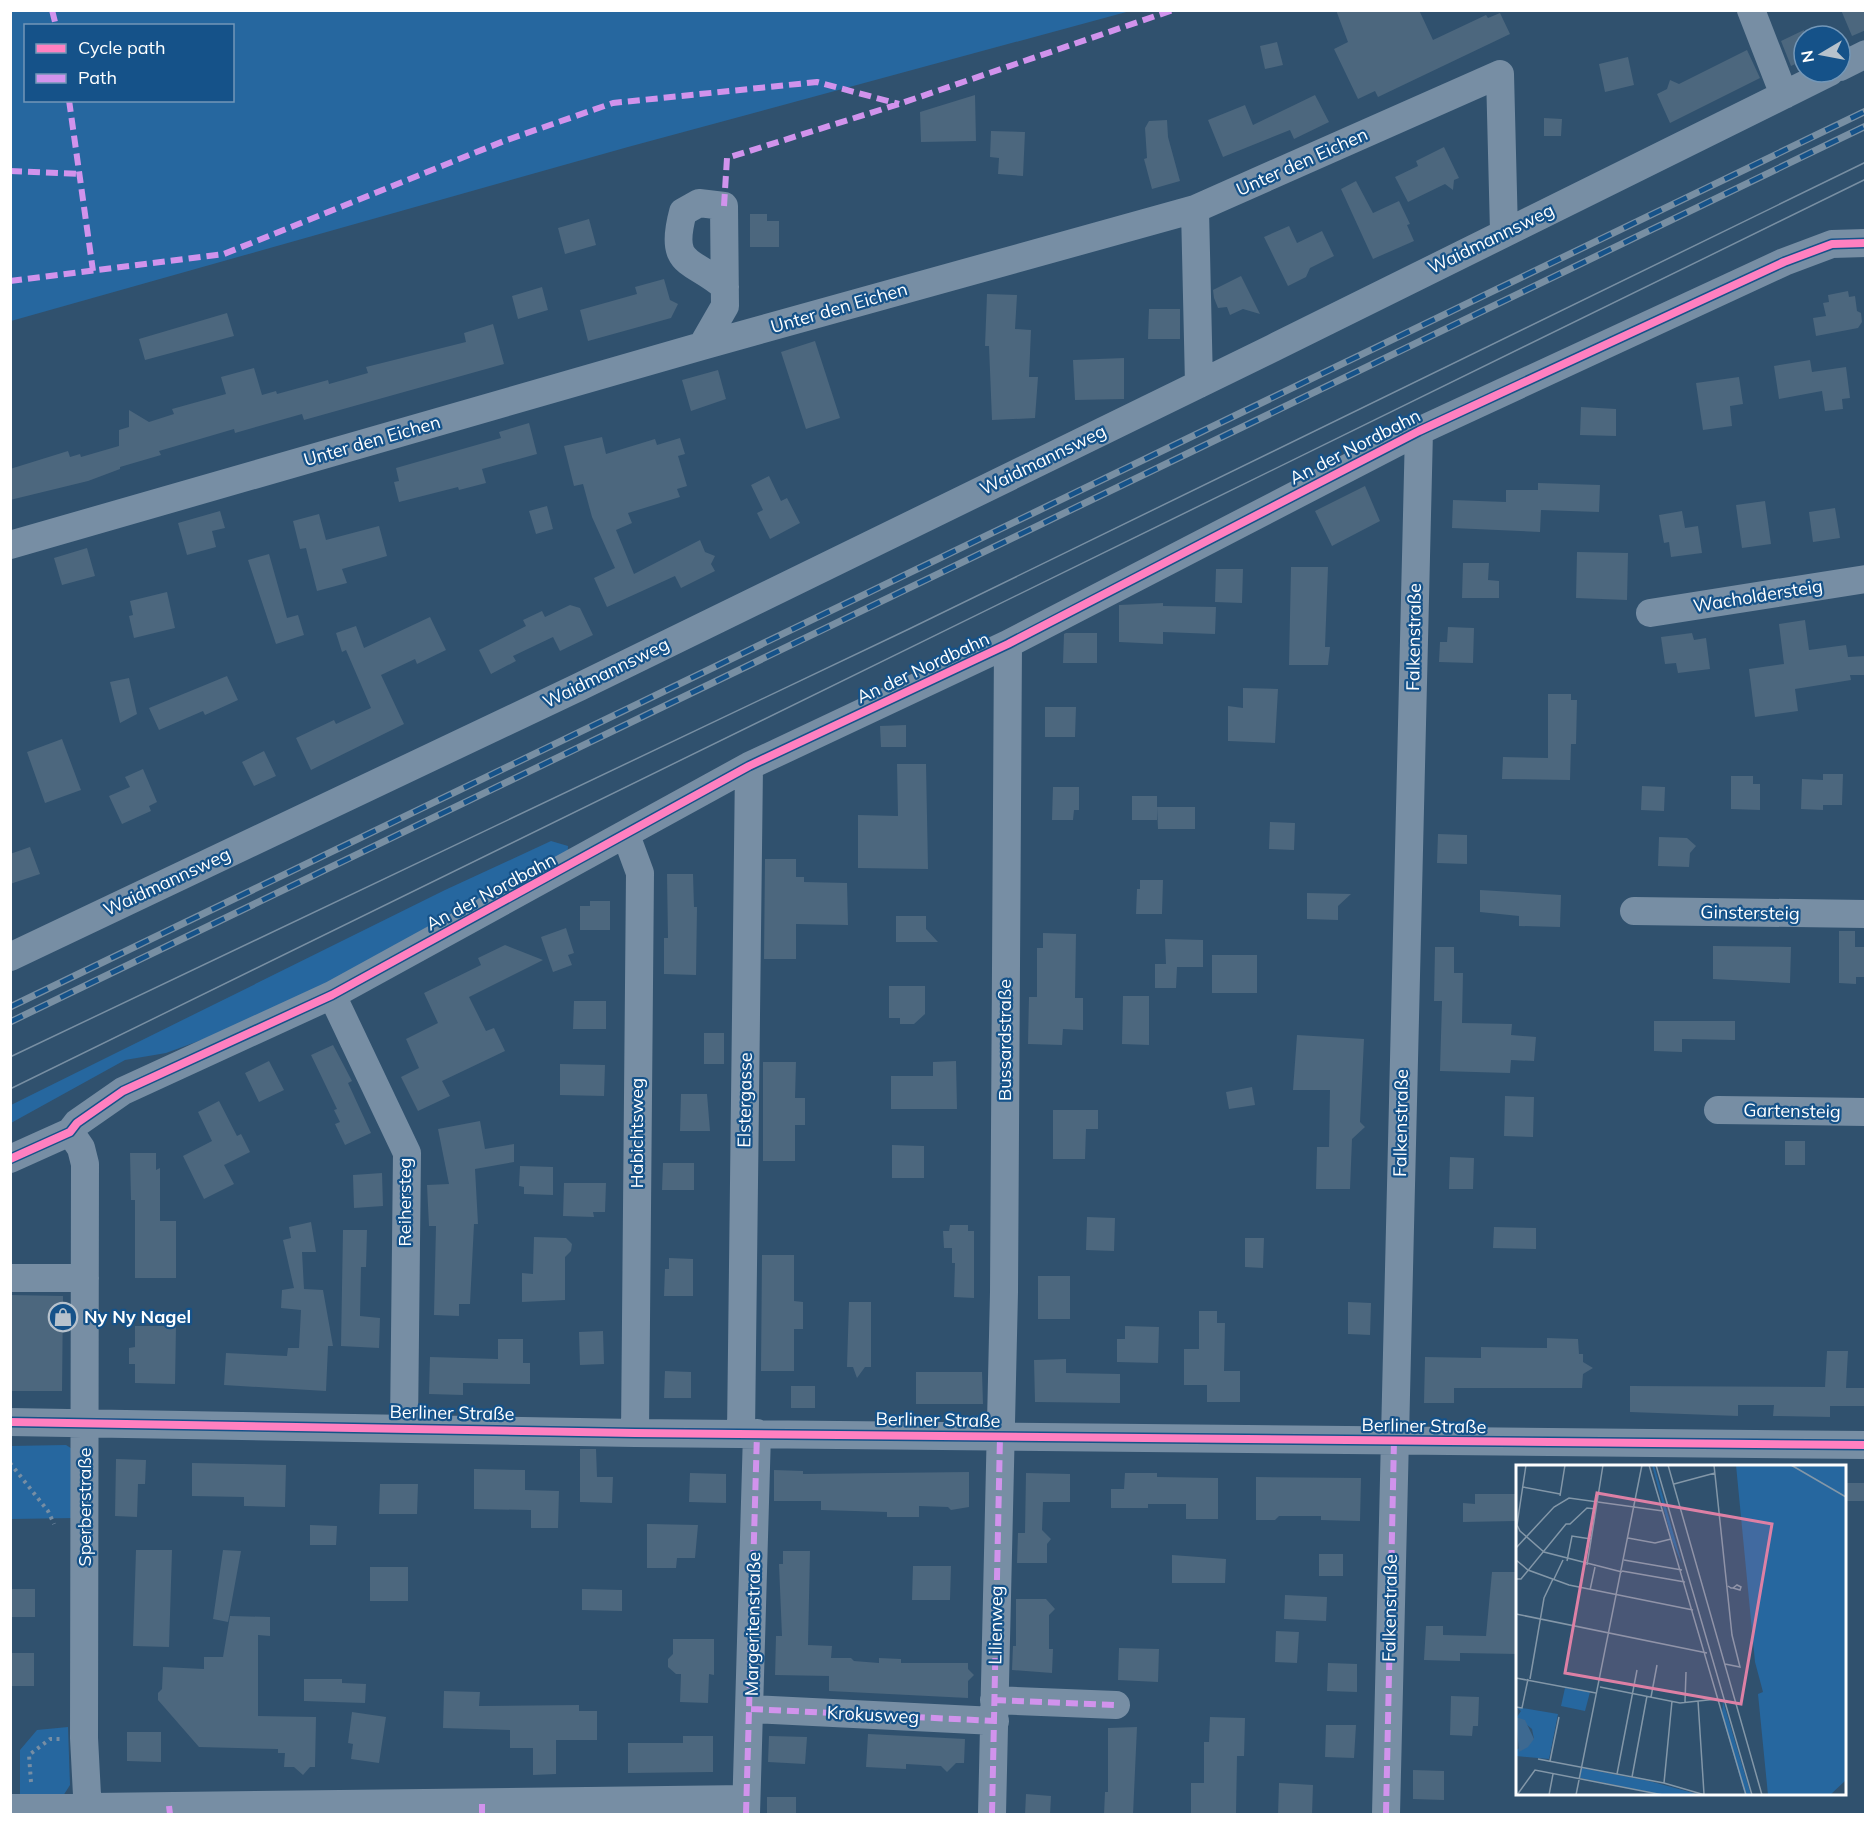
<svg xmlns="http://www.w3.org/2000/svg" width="1876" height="1825" font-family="Mulish,sans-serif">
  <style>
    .green { fill: #26679f; fill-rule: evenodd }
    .building { fill: #4c677e }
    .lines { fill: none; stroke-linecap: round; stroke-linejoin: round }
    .path { stroke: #778ea4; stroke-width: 4; stroke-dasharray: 3 4.5; stroke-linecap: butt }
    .minor { stroke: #778ea4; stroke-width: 28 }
    .tram { stroke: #788fa3; stroke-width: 1.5 }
    .rail-casing { stroke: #788fa3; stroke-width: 7 }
    .rail { stroke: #155289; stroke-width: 4.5; stroke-dasharray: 14; stroke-linecap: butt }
    .quiet { stroke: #d193ec; stroke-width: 6; stroke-dasharray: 12 6; stroke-linecap: butt }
    .cycleway-casing { stroke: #155289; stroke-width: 11 }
    .cycleway { stroke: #ff80c0; stroke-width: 8 }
    .labels { text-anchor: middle; stroke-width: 4.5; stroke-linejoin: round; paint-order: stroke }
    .street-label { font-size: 18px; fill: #fff; stroke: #155289 }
    .poi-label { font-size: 18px; font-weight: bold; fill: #fff; stroke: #155289; text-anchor: start }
    .inset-road { fill: none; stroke: #8397a8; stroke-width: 1.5 }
    .view { fill: #dd80a5; fill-opacity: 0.15; stroke: #dd80a5; stroke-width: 3 }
    .inset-edge { fill: none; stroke: #fff; stroke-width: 3 }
  </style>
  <rect width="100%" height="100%" fill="#30516e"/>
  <path class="green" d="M11,10h1119v1l-502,136 -617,174zM26,26h206v74h-206z
    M551,841l17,5 -1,16 -319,161 -82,30 -41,7 -114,63v-18l434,-215z
    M66,1445l11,7 -2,66 -64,1 -1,-73z
    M68,1727l2,58 -7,11 -43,5v-51l17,-20z"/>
  <path class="building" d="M1336,10h83l14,30 53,-25 2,3 12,-5 10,21 -132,63 -3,-6 -17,8 -24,-50 14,-7z
    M1841,10h25v20l-14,6z
    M1804,30v30l-13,6 -10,-25z
    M1277,42l6,23 -18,4 -5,-23z
    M1747,50l13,28 -90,45 -13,-29 10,-5 3,-9 9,4z
    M1628,57l6,28 -29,7 -6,-28z
    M975,95l1,46 -55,1 -1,-30z
    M1315,95l14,27 -35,17 -4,-9 -67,27 -15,-37 37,-15 8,20z
    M1544,118l18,1 -1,17h-17z
    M1167,120l1,17 12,44 -28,8 -8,-30 3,-1 -2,-30 4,-7z
    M991,131l34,1 -2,44 -25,-2 1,-16 -9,-1z
    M1444,147l15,31 -5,2 -1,10 -8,-6 -37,18 -13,-25 23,-11 -2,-5z
    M1356,181l17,32 26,-12 11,23 -3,1 7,16 -41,18 -32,-70z
    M750,214h17v7h12v26h-29z
    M589,219l7,26 -31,9 -7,-26z
    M1289,226l8,17 25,-12 12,25 -24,12 -4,9 -18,9 -24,-49z
    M1241,276l19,38 -17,-5 -13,6 -3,-8 -9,1 -4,-10 -1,-8z
    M664,279l6,21 8,4 -7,14 -83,23 -8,-31 57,-16 -2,-7z
    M542,287l6,23 -30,9 -6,-23z
    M1848,291l1,6 6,-1 2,15 4,2 1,9 -4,6 -42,8 -3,-18 13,-2 -3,-13 6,-1 -1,-7z
    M987,294l30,1 -2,34 16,1 -2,47h9l-3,41 -43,2 -3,-74h-4z
    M1149,309h31v30h-32z
    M227,313l7,23 -89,24 -6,-21z
    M493,324l11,40 -200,56 -2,-6 -67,19 -1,-4 -75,22 2,4 -41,12v2l-32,12 -78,19v-31l58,-18 2,6 10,-3 1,3 38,-11v-16l10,-3v-17l20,12 25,-8 -2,-5 54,-15 -5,-17 33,-9 8,27 14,-4 1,3 51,-14 1,4 39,-11 -2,-6 100,-25 -2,-9z
    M815,341l25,77 -34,11 -25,-77z
    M1124,358v41l-49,1 -2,-40z
    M1810,360l2,12 34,-5 4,31 -8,1 1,10 -18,2 -3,-20 -43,8 -5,-33z
    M718,370l8,29 -35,12 -9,-31z
    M1739,377l4,27 -13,2 2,20 -29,4 -7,-47z
    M1581,407l35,2v27l-36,-1z
    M529,423l8,31 -55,15 4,14 -27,7 -1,-3 -59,15 -5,-20 5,-1 -3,-13 105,-30 -2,-6z
    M602,437l4,17 49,-15 2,6 23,-7 5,16 -7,2 9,30 -10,3 3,8 -52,16 4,10 -16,7 18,44 66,-34 5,12 10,4 -4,8 4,7 -34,17 -6,-12 -68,31 -13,-29 21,-10 -23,-51 -9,-33 -9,2 -10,-40z
    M769,476l12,25 6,-3 13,25 -30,16 -13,-26 6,-3 -12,-25z
    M1538,483l62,2 -1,27 -58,-2 -1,22 -88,-4 1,-28 53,2v-12h32z
    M1365,486l15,35 -48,25 -17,-35z
    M1765,501l6,43 -29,4 -6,-43z
    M547,506l6,23 -17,5 -7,-23z
    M1835,508l5,30 -27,4 -4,-30z
    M220,511l5,17 -13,3 4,16 -29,8 -9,-32z
    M1682,511l3,17 13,-2 4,27 -31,4 -2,-15 -5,1 -5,-28z
    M319,514l7,26 53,-14 8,30 -45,13 5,14 -30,8 -11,-43 -6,1 -7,-28z
    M87,548l8,28 -33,9 -8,-27z
    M1577,552l51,1 -1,47 -51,-2z
    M269,554l18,64 11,-3 6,20 -28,9 -28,-84z
    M1463,563h26l-1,17 11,1v17h-37z
    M1291,567h37l-3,80h5l-2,18h-39z
    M1216,569h27l-1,34 -27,-1z
    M167,592l8,36 -41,10 -5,-22 4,-1 -3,-14z
    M1163,603v3l53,1 -1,27 -52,-2v12l-44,-2v-37z
    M570,605l10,3 13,27 -33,16 -7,-14 -40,19 3,5 -25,13 -12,-24 47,-24 -3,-6 19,-9 3,6z
    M430,617l16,33 -29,14 -2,-5 -34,16 23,49 -93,46 -15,-32 38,-18 2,4 35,-16 -25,-58 -4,2 -6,-19 20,-7 8,22z
    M1805,620l4,30 37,-5 2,12 18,-1v19h-16l1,5 -56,9 3,22 -43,6 -6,-48 35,-5 -5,-40z
    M1448,627l26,1 -1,35 -34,-1 1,-20h7z
    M1066,633h31v30h-34l1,-29z
    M1692,633l2,7 12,-2 4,31 -32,4 -2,-10 -11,1 -4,-27z
    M227,676l11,24 -33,15 -2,-4 -44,19 -10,-22z
    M129,678l8,36 -17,9 -10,-41z
    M1243,688l35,1 -3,54 -47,-2v-35l15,2z
    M1548,694h23v6h6l-1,44h-5l-1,36 -68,-1 1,-22 45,1z
    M1045,707h31l-1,30h-30z
    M906,725v22h-25l-1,-21z
    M62,739l19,51 -36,13 -18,-51z
    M264,751l12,25 -22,10 -12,-24z
    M897,764h29l2,105 -70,-1v-53l40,1z
    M143,769l14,33 -8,4 2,5 -29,13 -13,-28 21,-9 -5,-10z
    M1823,774h20l-1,31h-19v5l-22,-1 1,-30 21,1z
    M1731,776h22v8h7v26l-29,-1z
    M1642,786l23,1 -1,24 -23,-1z
    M1053,787h26v23h-5l-1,10h-21z
    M1132,796h25v24h-25z
    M1157,807h38v22h-37z
    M1270,822l25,1 -1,27 -25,-1z
    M1438,834l29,1v29l-30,-1z
    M1659,837l28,1 9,8 -6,7 -1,14 -31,-1z
    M30,847l10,27 -30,10v-30z
    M765,859h31v18h8v5l43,1 1,42 -52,-1v35h-32z
    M667,874h26l1,33h3l-1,68 -32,-1v-36h4z
    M1140,880h23l-1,34h-26l1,-25h3z
    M1480,890l81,5 -1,32 -41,-1v-10l-39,-4z
    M1307,893l44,1 -13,12v14l-31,-1z
    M590,901h20v29h-30v-24h10z
    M896,916h30v13l12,13h-42z
    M566,928l8,25 -6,2 4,10 -19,7 -12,-35z
    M1839,931h16v16h11l-1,30h-9v7l-17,-1z
    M1043,933l33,1 -1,64h8v32l-20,-1 -1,16 -34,-1 1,-47h8v-49h6z
    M1165,939l38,1v27h-26l-1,21h-21v-24h11z
    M505,945l38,15 -74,37 17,34 8,-3 11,23 -63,30 8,15 -32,15 -17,-34 18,-9 -13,-29 32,-16 -14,-30 57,-28 -3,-7z
    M1713,946l78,1 -1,36 -77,-4z
    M1435,947h19v26h9l-1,50 50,1 -1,11 25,2 -2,24 -23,-1 -1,13 -70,-2 2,-70h-8z
    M1212,955h45v38h-45z
    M889,986h36v28l-11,10h-14v-6h-11z
    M1123,996h26v49l-27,-1z
    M574,1001h32v28h-33z
    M1654,1021h81v19l-53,-1v13l-28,-1z
    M704,1033h20v31h-20z
    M1297,1035l67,4 -4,83 5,5 -13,12 -2,50h-34l1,-42h12l1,-57h-37z
    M333,1045l19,36 -4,2 23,50 -26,12 -10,-21 5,-2 -6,-12 3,-1 -26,-54z
    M269,1061l15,29 -25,12 -14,-29z
    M956,1061l1,48h-66v-33h42v-14z
    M763,1062h33l-1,36h10v27h-10v36h-32z
    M560,1064l45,1 -1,31 -44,-1z
    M1252,1087l3,18 -26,4 -3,-17z
    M681,1094h26l3,37h-30z
    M1505,1096l29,1 -1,40 -29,-1z
    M219,1101l18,35 4,-2 9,18 -26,13 10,19 -30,15 -21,-43 29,-15 -14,-29z
    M1053,1110h45v19h-12l-1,30h-32z
    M480,1121l5,28 29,-5v18l-39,7 3,55h-4l-4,80h-11v12l-25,-1 2,-89h-7l-2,-41 22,-1 -11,-55z
    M1785,1141h20v24h-20z
    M892,1145l32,1v32h-32z
    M130,1153h26v17l4,-2v53h16v57h-41v-78h-4z
    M1450,1157l24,1 -1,31h-24z
    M663,1163h31v27h-32z
    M520,1166l33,1v28l-29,-1v-7l-5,-1z
    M382,1173l1,33 -29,2 -1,-33z
    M564,1183h42l-1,29h-12l1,5 -31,-1z
    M1087,1217l28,1 -1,33 -28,-1z
    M311,1222l5,30h-14l2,37 19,1 10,56h-5l-2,45 -102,-6 2,-32 61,3 1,-8h11l2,-38 -20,-2 1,-18 12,-2 -11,-48 8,-2 -2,-11z
    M950,1225h18v6h6v67l-20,-1 1,-34h-3v-15h-8l-1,-17h6z
    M1494,1227l42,1v21l-43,-1z
    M343,1230h24l-1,37h-5l-1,49 20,2 -1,30 -38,-2z
    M534,1237l32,1 6,6 -1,7 -6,6v43l-43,2v-29l11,1z
    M1245,1238h19l-1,30 -18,-1z
    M762,1255h32v46l9,1v27h-9v42h-33z
    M669,1258l24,1v37h-29l1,-27h4z
    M1038,1276h32v43h-32z
    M10,1295l53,1 -1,95h-52z
    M849,1302h22v65h-6l-8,11 -4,-11h-6z
    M1348,1302l23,1 -1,32 -22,-1z
    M1199,1311h18v12h8l-1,48h16v31h-33v-17h-23v-36h15z
    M135,1326h41l-1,58 -40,-1v-19h-6v-16l6,-1z
    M1125,1326l34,1 -1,36 -41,-1v-23h8z
    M603,1331l1,33 -24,1 -1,-33z
    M1547,1338l31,1 1,15h4v8l10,6 -10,6 -1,14h-128v15h-30l1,-46 56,1v-11l66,1z
    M498,1339h25v24h7v21l-67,-1v12l-34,-1 1,-37 68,2z
    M1827,1351h21l-2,37h20v18h-36v11l-57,-1 1,-11h-36v11l-108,-4v-26l195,1z
    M1066,1359v14l54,1v29l-85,-1 -1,-42z
    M665,1371l26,1v26h-27z
    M916,1372h66l1,32h-67z
    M791,1386h24v22h-24z
    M580,1449h16l1,28h16l-1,26 -32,-1z
    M116,1459l30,1 -1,24h-7l-1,33 -22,-1z
    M192,1463l94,2 -1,42 -41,-1v-9l-52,-1z
    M474,1469l51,1v20l34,1 -1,37h-27v-18l-57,-1z
    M774,1470l29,1v3l166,-2v35l-18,3 -3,-3 -29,-1v11h-32v-5l-66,-2v-9h-47z
    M690,1473l36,1v29l-37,-1z
    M1026,1473l44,1v28h-27l-1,28 9,9 -4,5v19h-30l1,-30h7z
    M1125,1473h32v4l61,1v41h-32v-15h-38v4h-37v-19h13z
    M1256,1477l105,1 -1,43 -39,-1v-4h-42l-4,4h-19z
    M1845,1483h21v18h-21z
    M380,1484h38l-1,30h-38z
    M1475,1494h41v27l-53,1v-19l12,1z
    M647,1524l51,1 -3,33h-18l-1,10h-29z
    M310,1525l27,1 -1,19h-26z
    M136,1550h36l-3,97 -36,-1z
    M223,1550l18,1 -13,71 -15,-3z
    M783,1551h27l-2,94 24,1 -1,12h20l3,3 25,2v-5l22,1v4h67v6l6,6 -6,6v17l-139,-7v-15l-54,-1 1,-39h6l-3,-72h4z
    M1319,1554h24v22h-24z
    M1172,1555l54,4 -1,24h-53z
    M913,1566h38l-1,34h-38z
    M370,1567h38v34h-38z
    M1492,1572h26v82l-58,-1v8l-36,-1 2,-34h17v9l43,1z
    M10,1589h25v28h-25z
    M582,1589l40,1v21l-40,-1z
    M1285,1595l42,2 -1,24 -42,-2z
    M1016,1599h30l9,10 -6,6v34h4l-1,24 -40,-3 1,-24h3z
    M230,1616l40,1v19l-12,-1v81l58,1 -1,50h-5l-7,8 -9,-8h-10l1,-14h-7v-4l-79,-2 -41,-47v-7l4,-4 1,-22 41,2v-12h19z
    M1276,1631l23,1 -2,31 -22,-1z
    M673,1639h41v36l-5,-1 -1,29 -28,-1 1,-28h-5l-8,-7v-8l5,-5z
    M1119,1648l40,1 -1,33 -40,-2z
    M10,1653h24v33h-24z
    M1328,1663l29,1v28l-30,-1z
    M304,1679h38v4l24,1 -1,19 -61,-2z
    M444,1691l36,1 -1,14 100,-1v6h18v29h-41v34l-23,1v-27h-23v-18l-67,-2z
    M1451,1696l28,1 -1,29h-5l-1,10 -22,-1z
    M352,1712l34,5 -7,46 -28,-4 2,-15 -5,-1z
    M1210,1717l35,1 -1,38h-7l-1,58 -45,-1v-30h13v-41h5z
    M1326,1725h30l-2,33 -29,-1z
    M1137,1727l-4,88h-29l1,-23h3v-64z
    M127,1732h34v30l-34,-1z
    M868,1734l97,5 -1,24h-8l-9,9 -6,-6 -35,-2v5l-40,-2z
    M683,1736h30v36l-85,1v-30h55z
    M769,1736l38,1 -2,27 -37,-2z
    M1413,1770l31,1v29l-31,-1z
    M1279,1783l34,2 -1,30h-34z
    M1026,1794l25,2 -1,19h-25z
    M767,1797h29v18h-29z"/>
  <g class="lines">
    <path class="path" d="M10,1463l38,48 6,13
      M31,1782l-2,-27 21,-16h11"/>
    <path class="minor" d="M1751,10l33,85
      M1840,67l26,-13
      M1195,209l4,175
      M702,346l23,-40 -1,-100 -25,-3 -16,9c-15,56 9,46 42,75
      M10,545l692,-199 493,-137 305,-135 4,158
      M1650,613l216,-34
      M626,835l14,38 -5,560
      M1634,911l232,3
      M10,957l569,-270 694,-339 557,-276
      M332,995l75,158 -3,274
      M1718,1110l148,2
      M70,1132l11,16 4,16 -1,574 4,76
      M10,1159l60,-27 7,-9 46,-32 209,-96 417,-229 259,-122 411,-213 365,-169 48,-18 34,-1
      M10,1278h75
      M10,1422l625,11 1231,12
      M741,1433l8,-667
      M994,1700l122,5
      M751,1709l244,12
      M10,1808l736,-9
      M746,1814l11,-381
      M992,1814l12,-522 4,-648
      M1386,1814l33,-1383"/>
    <path class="tram" d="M10,1057l899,-428 957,-467
      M10,1089l1856,-910"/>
    <g class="rail-casing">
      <path id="rail" d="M10,1007l1856,-896
        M10,1022l1856,-896"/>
    </g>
    <use href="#rail" class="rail"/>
    <path class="quiet" d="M52,10l4,16
      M69,100l24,171
      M10,171l69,3
      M724,206l3,-48 172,-54 274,-94
      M10,281l214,-27 280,-113 109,-38 204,-21 82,22
      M994,1700l122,5
      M751,1709l244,12
      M482,1804v10
      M169,1806l1,8
      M746,1814l11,-381
      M992,1814l8,-378
      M1386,1814l8,-374"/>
    <g class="cycleway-casing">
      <path id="cycleway" d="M10,1159l60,-27 7,-9 46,-32 209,-96 417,-229 259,-122 411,-213 365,-169 48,-18 34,-1
        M10,1422l625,11 1231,12"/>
    </g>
    <use href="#cycleway" class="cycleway"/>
  </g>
  <defs>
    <g id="shop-ring" transform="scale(1.5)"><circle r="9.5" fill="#155289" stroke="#b7c2cc" stroke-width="1.5"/><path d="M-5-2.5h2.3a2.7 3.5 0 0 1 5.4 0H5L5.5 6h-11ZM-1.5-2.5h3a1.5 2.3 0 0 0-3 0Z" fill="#b7c2cc"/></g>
  </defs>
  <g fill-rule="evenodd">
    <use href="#shop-ring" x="63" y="1317"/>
  </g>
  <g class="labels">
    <g class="street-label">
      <text transform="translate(1302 162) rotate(-24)" y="6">Unter den Eichen</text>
      <text transform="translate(1491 239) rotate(-26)" y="6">Waidmannsweg</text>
      <text transform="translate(839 308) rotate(-16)" y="6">Unter den Eichen</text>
      <text transform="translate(372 441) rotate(-16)" y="6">Unter den Eichen</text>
      <text transform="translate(1355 447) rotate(-27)" y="6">An der Nordbahn</text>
      <text transform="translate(1043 460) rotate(-26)" y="6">Waidmannsweg</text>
      <text transform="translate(1758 596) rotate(-9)" y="6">Wacholdersteig</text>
      <text transform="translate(1414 637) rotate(-89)" y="6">Falkenstraße</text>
      <text transform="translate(923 668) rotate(-25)" y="6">An der Nordbahn</text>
      <text transform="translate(606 673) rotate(-26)" y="6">Waidmannsweg</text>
      <text transform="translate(167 882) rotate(-25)" y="6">Waidmannsweg</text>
      <text transform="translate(491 892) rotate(-28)" y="6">An der Nordbahn</text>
      <text transform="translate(1750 913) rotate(1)" y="6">Ginstersteig</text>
      <text transform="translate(1005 1040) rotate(-90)" y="6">Bussardstraße</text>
      <text transform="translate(745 1100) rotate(-89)" y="6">Elstergasse</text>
      <text transform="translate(1792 1111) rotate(1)" y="6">Gartensteig</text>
      <text transform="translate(1401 1123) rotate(-89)" y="6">Falkenstraße</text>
      <text transform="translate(637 1133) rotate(-90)" y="6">Habichtsweg</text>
      <text transform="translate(405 1202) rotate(-90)" y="6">Reihersteg</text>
      <text transform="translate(452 1413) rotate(1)" y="6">Berliner Straße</text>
      <text transform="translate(938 1420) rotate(1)" y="6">Berliner Straße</text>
      <text transform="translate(1424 1426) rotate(1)" y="6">Berliner Straße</text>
      <text transform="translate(85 1507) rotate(-90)" y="6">Sperberstraße</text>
      <text transform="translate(1390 1608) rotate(-89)" y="6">Falkenstraße</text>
      <text transform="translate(753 1624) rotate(-89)" y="6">Margeritenstraße</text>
      <text transform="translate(996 1625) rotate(-89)" y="6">Lilienweg</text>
      <text transform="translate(873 1715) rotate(3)" y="6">Krokusweg</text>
    </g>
    <g class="poi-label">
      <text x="84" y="1323">Ny Ny Nagel</text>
    </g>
  </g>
  <g transform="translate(1516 1465)">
    <rect width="330" height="330" fill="#30516e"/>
    <path d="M136,0h2l28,99 -10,-24zM220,0h110v315l-16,15h-62l-10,-101 5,-2 -8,-30zM49,223l25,4 -5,19 -24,-5zM207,236l28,94h-6l-23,-80zM0,242l42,7 -9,45 -33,-3v-6l18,-11 -2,-10 -15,-12 4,-6zM65,303l68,13 52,14h-37l-84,-17z" fill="#26679f"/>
    <path d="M0,252l9,3 9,19 -6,8 -9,5z" fill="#3d6991"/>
    <path class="inset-road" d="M10,0l-9,60 3,6 24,21 78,20M133,0l97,330M140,0l96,330M152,0l94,330M198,0l18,170 8,32 -15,-3M275,0l55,32M158,19l41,-11M7,22l37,7M44,31l5,-31M112,73l27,5 16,-4M0,83l38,-41 15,-9 94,13M0,95l12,10 41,15 124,25M108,95l58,10M51,96l5,-25 19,3M71,100l16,-100M106,106l63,11M0,114h5l45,-55h4l17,-16 9,1M38,114l9,-19M212,121l3,2h2l7,2 1,-3 -4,-2 -4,3M74,125l5,-23M0,149l191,39M0,213l80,15M14,214l14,-81 9,-19M84,222l80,16 37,-4M135,232l6,-32M182,236l6,93M169,237l1,-30M0,242l6,1 6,-29M22,294l126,24 41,12M34,296l9,-44M101,309l20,-104M116,312l15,-81M148,318l8,-82M1,330l18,-25 128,25M33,330l4,-21M60,330l66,-330"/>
    <path class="view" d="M81,28l175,31 -31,180 -176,-31z"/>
    <rect width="330" height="330" class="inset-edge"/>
  </g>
  <rect width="1876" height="1825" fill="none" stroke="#ffffff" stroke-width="24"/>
  <rect x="24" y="24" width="210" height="78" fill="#155289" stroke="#7397b8" stroke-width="1.5"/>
  <rect x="36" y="44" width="30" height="9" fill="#ff80c0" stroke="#7397b8" stroke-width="1.5"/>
  <text x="78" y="54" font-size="18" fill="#ffffff">Cycle path</text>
  <rect x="36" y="74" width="30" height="9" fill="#d193ec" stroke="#7397b8" stroke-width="1.5"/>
  <text x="78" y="84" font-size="18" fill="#ffffff">Path</text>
  <g transform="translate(1822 54) rotate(260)"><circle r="28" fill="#155289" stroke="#7397b8" stroke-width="1.5"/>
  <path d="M0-4.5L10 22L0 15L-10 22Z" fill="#b7c2cc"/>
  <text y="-9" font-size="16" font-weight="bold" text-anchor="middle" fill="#ffffff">N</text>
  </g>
</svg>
